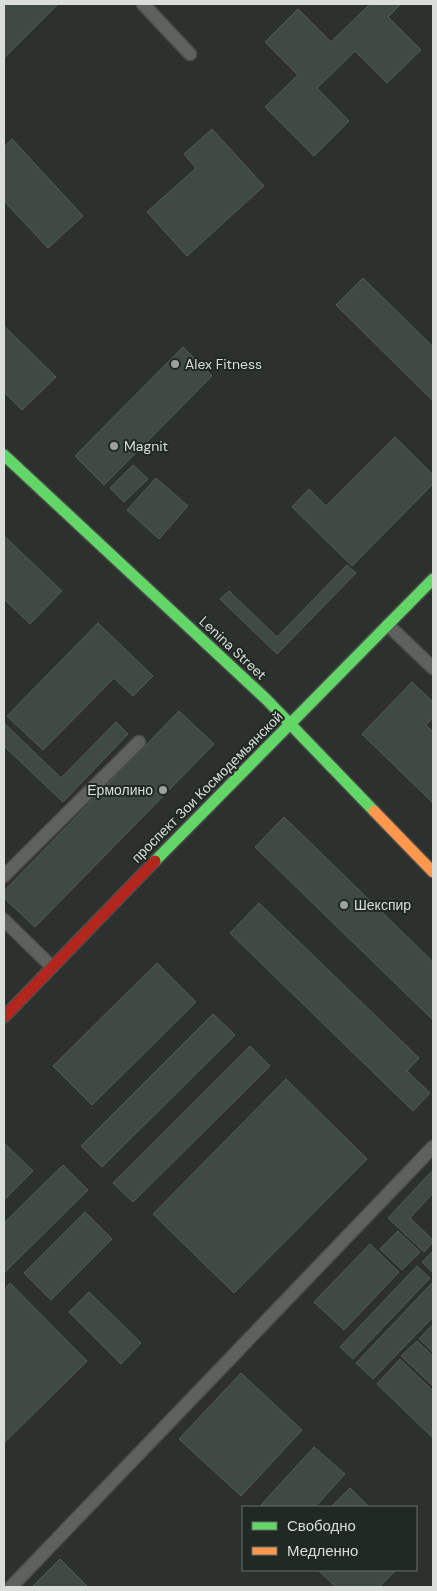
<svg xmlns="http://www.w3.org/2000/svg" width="437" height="1591" font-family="'DM Sans',sans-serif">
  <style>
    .building { fill: #3e4a42; stroke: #575b58 }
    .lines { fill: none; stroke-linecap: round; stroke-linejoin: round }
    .lane-casing { stroke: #494c4a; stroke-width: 15 }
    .fast-casing { stroke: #494c4a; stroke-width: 14 }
    .slow-casing { stroke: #494c4a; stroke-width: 14 }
    .jam-casing { stroke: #494c4a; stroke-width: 14 }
    .lane { stroke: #5f615f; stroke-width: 12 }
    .fast { stroke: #63d668; stroke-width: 11 }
    .slow { stroke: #ff974d; stroke-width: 11 }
    .jam { stroke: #b3261e; stroke-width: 11 }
    .poi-dot { fill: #9da19e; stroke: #212923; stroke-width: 2 }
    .labels { text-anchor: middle; stroke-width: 4; stroke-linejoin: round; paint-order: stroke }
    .poi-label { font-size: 14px; fill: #d9deda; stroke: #212923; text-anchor: start }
    .street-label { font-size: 14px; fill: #d9deda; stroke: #212923 }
  </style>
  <rect width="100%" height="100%" fill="#2d312e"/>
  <path class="building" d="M4,4h54l-54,54z
    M370,4h31l-13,13 33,33 -34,33 -32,-32 -38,37 32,33 -35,35 -49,-49 33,-32 -33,-33 33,-33 33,33z
    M212,129l52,57 -77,70 -40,-44 49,-44 -12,-14z
    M12,139l71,77 -35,32 -44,-47v-54z
    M363,278l70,69v54l-97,-96z
    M4,326l52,51 -34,33 -18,-18z
    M183,347l29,29 -108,109 -29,-29z
    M395,437l38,38v9l-81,82 -60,-59 17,-18 17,17z
    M133,465l15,14 -24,23 -14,-14z
    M156,478l32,28 -29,33 -32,-29z
    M4,536l58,55 -32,33 -26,-25z
    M347,565l9,8 -79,81 -57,-55 9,-8 48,46z
    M98,623l55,53 -20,20 -19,-18 -71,72 -36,-34z
    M412,682l21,20v15l-7,8 7,7v71l-71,-69z
    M179,711l35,33 -179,183 -31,-29v-7z
    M116,722l12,12 -65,68 -59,-56v-23l57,55z
    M284,817l149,145v58l-178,-173z
    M259,903l160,155 -12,13 23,22 -17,18 -183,-178z
    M157,963l39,39 -104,103 -39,-39z
    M213,1014l22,21 -133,132 -21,-21z
    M250,1046l20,20 -137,136 -20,-19z
    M286,1079l81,80 -133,134 -81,-79z
    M4,1143l29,28 -29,29z
    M63,1165l25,25 -84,83v-50z
    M433,1170v23l-23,25 23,22v2l-9,10 -36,-34z
    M85,1212l27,27 -61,61 -27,-27z
    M398,1231l22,21 -18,18 -22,-21z
    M370,1244l29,28 -55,58 -30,-28z
    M433,1251v22l-11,-11z
    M417,1266l13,12 -77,81 -13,-12z
    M433,1282v35l-60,62 -17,-16z
    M10,1283l77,78 -82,81 -1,-1v-151z
    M89,1292l52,51 -20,21 -52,-52z
    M433,1324v28l-14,-13z
    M417,1341l16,15v30l-32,-30z
    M400,1359l33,32v47l-56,-54z
    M241,1373l61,57 -61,66 -62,-57z
    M314,1447l31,27 -30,33h-51l-3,-2z
    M350,1488l19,19h-38z
    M60,1559l28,28h-56z
    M318,1570h78l-17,17h-43z"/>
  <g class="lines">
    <g class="lane-casing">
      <path id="lane" d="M143,4l47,50
        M388,625l45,43
        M4,876l135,-134
        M4,920l48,47
        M11,1587l422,-440"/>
    </g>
    <g class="fast-casing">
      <path id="fast" d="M4,455l263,245 107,111
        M155,861l278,-282"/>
    </g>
    <g class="slow-casing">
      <path id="slow" d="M374,811l59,61"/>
    </g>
    <g class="jam-casing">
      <path id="jam" d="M4,1017l151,-156"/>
    </g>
    <use href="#lane" class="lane"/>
    <use href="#fast" class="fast"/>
    <use href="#slow" class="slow"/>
    <use href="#jam" class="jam"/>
  </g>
  <g class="poi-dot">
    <circle cx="175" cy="364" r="5"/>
    <circle cx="114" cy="446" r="5"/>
    <circle cx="163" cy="790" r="5"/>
    <circle cx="344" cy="905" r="5"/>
  </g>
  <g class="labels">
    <g class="poi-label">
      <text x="185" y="369">Alex Fitness</text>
      <text x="124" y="451">Magnit</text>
      <text x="153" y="795" text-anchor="end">Ермолино</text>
      <text x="354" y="910">Шекспир</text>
    </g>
    <g class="street-label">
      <text transform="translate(233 648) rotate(43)" y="5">Lenina Street</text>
      <text transform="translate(207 787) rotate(-45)" y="5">проспект Зои Космодемьянской</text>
    </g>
  </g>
  <rect width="437" height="1591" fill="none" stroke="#d9deda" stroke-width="10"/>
  <rect x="242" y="1506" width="175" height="65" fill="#212923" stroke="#6b716c"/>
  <rect x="252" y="1522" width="25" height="8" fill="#63d668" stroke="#6b716c"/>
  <text x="287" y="1531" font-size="15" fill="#d9deda">Свободно</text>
  <rect x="252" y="1547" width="25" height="8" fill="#ff974d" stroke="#6b716c"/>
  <text x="287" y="1556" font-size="15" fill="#d9deda">Медленно</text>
</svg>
